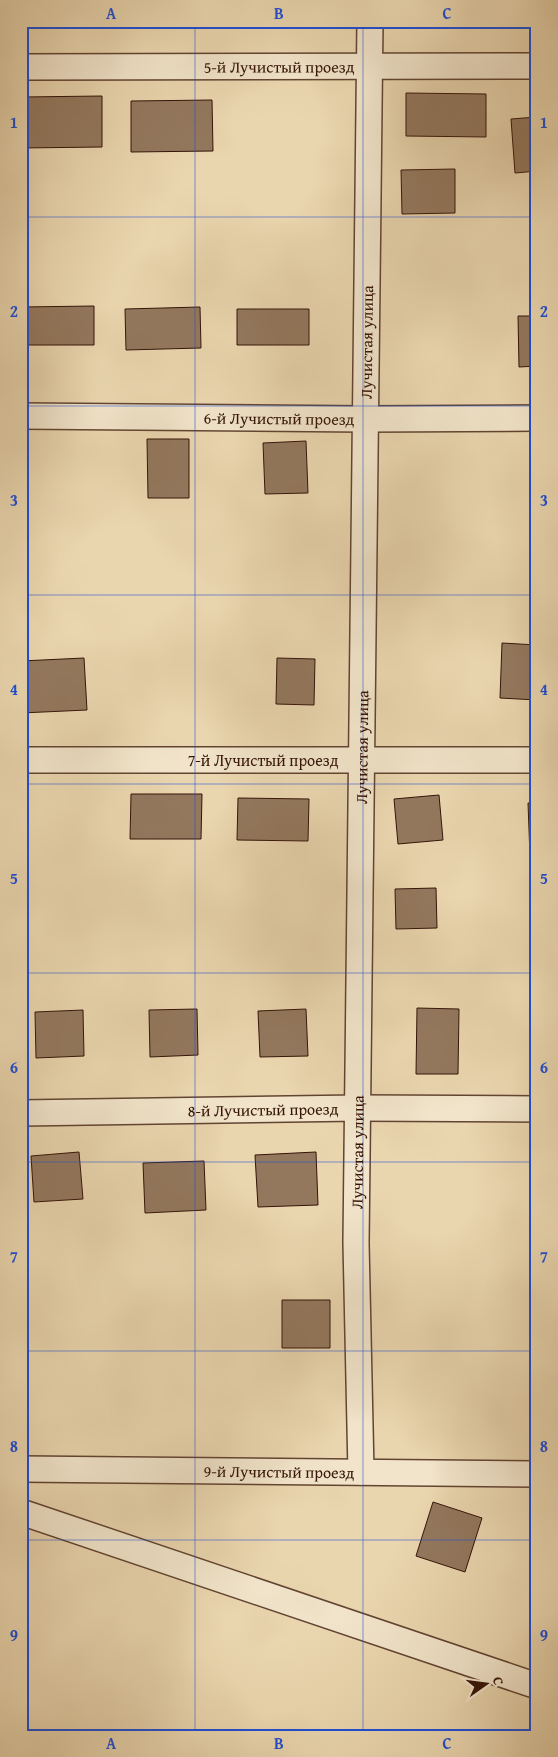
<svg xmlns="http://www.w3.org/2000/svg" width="558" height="1757" font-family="'Gentium Book Plus',serif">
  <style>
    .building { fill: #93785e; stroke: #351408 }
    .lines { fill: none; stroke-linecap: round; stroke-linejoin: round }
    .street-casing { stroke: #624432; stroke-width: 28 }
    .street { stroke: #f1e4ca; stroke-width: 25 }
    .grid { fill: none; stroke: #1d4ed8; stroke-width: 1; stroke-opacity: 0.55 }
    .labels { text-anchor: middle; stroke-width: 5; stroke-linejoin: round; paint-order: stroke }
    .street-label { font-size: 16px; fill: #351408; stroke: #f1e4ca }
    .neatline { fill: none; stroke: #1d4ed8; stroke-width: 2 }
    .grid-label { font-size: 16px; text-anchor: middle; font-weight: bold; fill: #1d4ed8 }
  </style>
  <rect width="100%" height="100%" fill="#e9d5ae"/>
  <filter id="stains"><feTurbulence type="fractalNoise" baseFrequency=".004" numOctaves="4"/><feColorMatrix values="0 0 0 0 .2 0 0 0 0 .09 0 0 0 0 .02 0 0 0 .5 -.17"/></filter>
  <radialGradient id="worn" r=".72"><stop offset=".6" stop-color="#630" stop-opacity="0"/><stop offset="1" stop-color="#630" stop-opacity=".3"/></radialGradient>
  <path class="building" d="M406,93l80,1v43l-80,-1z
    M102,96v51l-81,1v-51z
    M212,100l1,51 -82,1v-51z
    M537,117v54l-22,2 -4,-54z
    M455,169v44l-53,1 -1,-44z
    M94,306v39h-73v-38z
    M200,307l1,41 -75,2 -1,-41z
    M237,309h72v36h-72z
    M518,316h19v50l-18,1z
    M147,439h42v59h-41z
    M306,441l2,52 -43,1 -2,-51z
    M536,449h1v56h-2z
    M502,643l35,2v55l-37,-2z
    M84,658l3,52 -66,3v-52z
    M277,658l38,1 -1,46 -38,-1z
    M131,794h71l-1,45h-71z
    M439,795l4,45 -45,4 -4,-45z
    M238,798l71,1 -1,42 -71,-1z
    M528,803h9v54h-7z
    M436,888l1,40 -41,1 -1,-40z
    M417,1008l42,1 -1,65h-42z
    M197,1009l1,46 -48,2 -1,-47z
    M306,1009l2,47 -48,1 -2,-46z
    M83,1010l1,46 -48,2 -1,-46z
    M79,1152l4,47 -49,3 -3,-46z
    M316,1152l2,53 -60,2 -3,-52z
    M204,1161l2,49 -61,3 -2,-50z
    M282,1300h48v48h-48z
    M433,1502l49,16 -17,54 -49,-16z"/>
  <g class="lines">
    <g class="street-casing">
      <g id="street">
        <path id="s1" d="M21,67l516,-1"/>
        <path id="s2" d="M21,416l345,3 171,-1"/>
        <path id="s3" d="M21,760h516"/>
        <path id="s4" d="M21,1113l337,-5 179,1"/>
        <path id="s5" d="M21,1469l516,5"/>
        <path id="s6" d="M361,1472l-5,-229 14,-1222"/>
        <path d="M21,1512l516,174"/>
      </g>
    </g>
    <use href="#street" class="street"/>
  </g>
  <path class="grid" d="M195,21v1715M363,21v1715M21,217h516M21,406h516M21,595h516M21,784h516M21,973h516M21,1162h516M21,1351h516M21,1540h516"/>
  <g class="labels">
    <g class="street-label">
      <text dy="6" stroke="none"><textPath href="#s1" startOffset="258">5-й Лучистый проезд</textPath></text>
      <text dy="6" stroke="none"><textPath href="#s6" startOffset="1130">Лучистая улица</textPath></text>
      <text dy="6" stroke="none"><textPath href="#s2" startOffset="258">6-й Лучистый проезд</textPath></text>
      <text dy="6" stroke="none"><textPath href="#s6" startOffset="725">Лучистая улица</textPath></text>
      <text dy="6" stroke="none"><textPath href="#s3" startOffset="242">7-й Лучистый проезд</textPath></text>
      <text dy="6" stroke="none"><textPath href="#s4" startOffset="242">8-й Лучистый проезд</textPath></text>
      <text dy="6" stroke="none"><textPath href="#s6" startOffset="320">Лучистая улица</textPath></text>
      <text dy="6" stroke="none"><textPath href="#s5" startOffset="258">9-й Лучистый проезд</textPath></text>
    </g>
  </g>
  <rect width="558" height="1757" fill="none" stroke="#e9d5ae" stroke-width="55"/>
  <g transform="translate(486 1684) rotate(76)" stroke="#f1e4ca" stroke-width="4" paint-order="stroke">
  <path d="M0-4L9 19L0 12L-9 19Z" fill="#351408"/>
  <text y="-8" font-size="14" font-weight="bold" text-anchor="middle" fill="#351408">С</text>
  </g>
  <rect x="28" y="28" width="502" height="1702" class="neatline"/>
  <g class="grid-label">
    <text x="111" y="19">A</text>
    <text x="279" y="19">B</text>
    <text x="447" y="19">C</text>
    <text x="14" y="128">1</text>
    <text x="544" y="128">1</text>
    <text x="14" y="317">2</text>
    <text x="544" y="317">2</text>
    <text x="14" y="506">3</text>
    <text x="544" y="506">3</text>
    <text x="14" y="695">4</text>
    <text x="544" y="695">4</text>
    <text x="14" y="884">5</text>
    <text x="544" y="884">5</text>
    <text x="14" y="1073">6</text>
    <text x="544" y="1073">6</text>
    <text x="14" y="1262">7</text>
    <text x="544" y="1262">7</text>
    <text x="14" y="1452">8</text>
    <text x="544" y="1452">8</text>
    <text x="14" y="1641">9</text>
    <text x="544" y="1641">9</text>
    <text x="111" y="1749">A</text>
    <text x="279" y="1749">B</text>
    <text x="447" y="1749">C</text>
  </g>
  <rect width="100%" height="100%" filter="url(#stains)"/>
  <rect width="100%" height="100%" fill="url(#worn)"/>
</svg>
